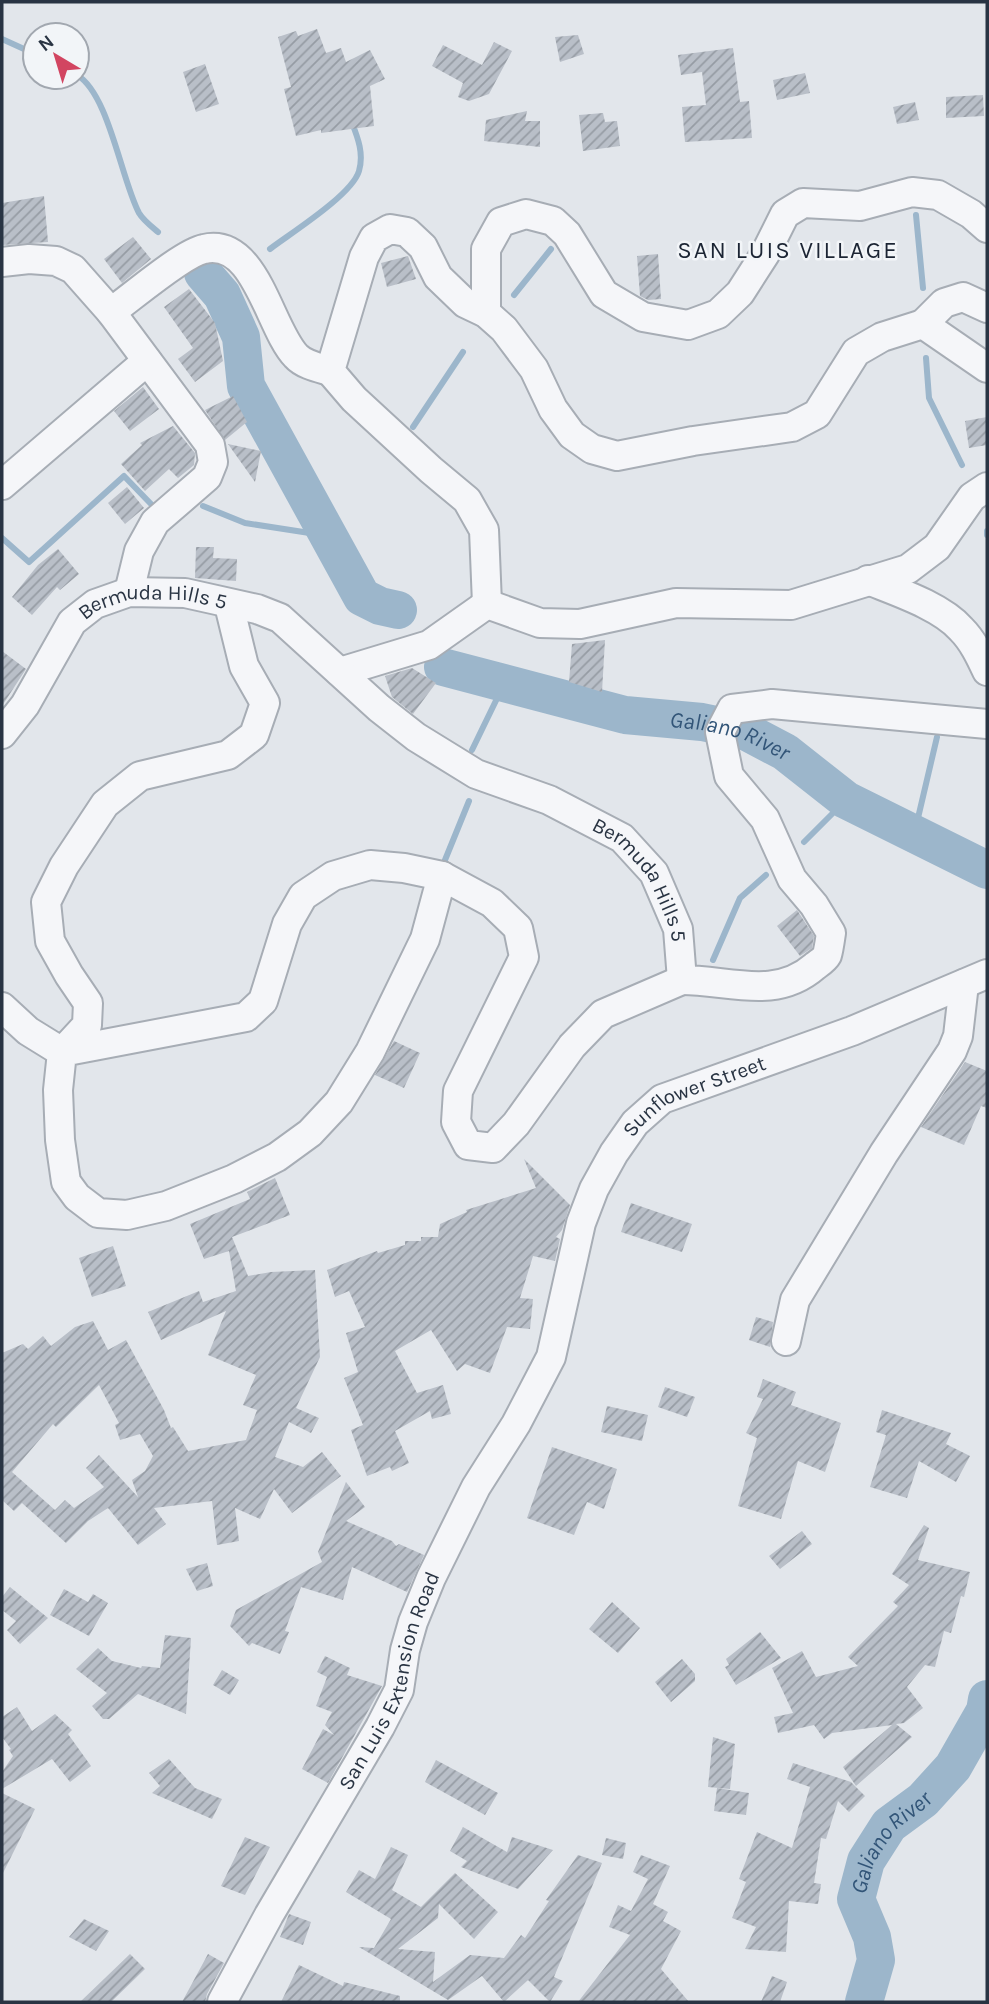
<svg xmlns="http://www.w3.org/2000/svg" width="989" height="2004" font-family="Karla,sans-serif">
  <style>
    .lines { fill: none; stroke-linecap: round; stroke-linejoin: round }
    .stream { stroke: #9cb6cb; stroke-width: 6 }
    .river { stroke: #9cb6cb; stroke-width: 38 }
    .building { fill: url(#building-hatch); fill-rule: evenodd }
    .minor-casing { stroke: #a7adb5; stroke-width: 32 }
    .minor { stroke: #f5f6f9; stroke-width: 28 }
    .labels { text-anchor: middle; stroke-width: 5; stroke-linejoin: round; paint-order: stroke }
    .street-label { font-size: 21px; fill: #293443; stroke: #f2f5f8 }
    .water-label { font-size: 23px; font-style: italic; fill: #325578; stroke: #f2f5f8 }
    .quarter-label { font-size: 24px; letter-spacing: 2px; fill: #1c2534; stroke: #f2f5f8 }
  </style>
  <defs>
    <pattern id="building-hatch" width="6" height="6" patternUnits="userSpaceOnUse" patternTransform="scale(1.75)"><rect width="6" height="6" fill="#b9bfc8"/><path d="M-1 1l2-2M0 6l6-6M5 7l2-2" fill="none" stroke="#969ca4"/></pattern>
  </defs>
  <rect width="100%" height="100%" fill="#e2e6eb"/>
  <g class="lines">
    <path class="stream" d="M2,39l33,15
      M77,75c32,19 44,104 62,138 4,7 13,14 19,19
      M916,215l7,73
      M270,249c21,-16 82,-54 89,-78 5,-17 -1,-33 -7,-48
      M514,295l37,-46
      M926,358l3,40 33,67
      M413,427l50,-75
      M203,506l42,17 84,13
      M987,531v4
      M2,538l27,24 95,-86 27,28
      M472,750l33,-68
      M914,835l23,-98
      M804,842l42,-42
      M445,860l24,-59
      M713,960l27,-62 26,-23"/>
    <g class="river">
      <path d="M203,273l19,22 19,42 5,49 116,211 18,9 18,4"/>
      <path id="s1" d="M443,667l182,48 77,7 43,9 40,21 61,48 141,70"/>
      <path id="s2" d="M864,2002l12,-42 -4,-23 -16,-38 10,-38 23,-36 34,-25 30,-33 32,-56 2,-12"/>
    </g>
  </g>
  <path class="building" d="M317,29l9,24 15,-5 5,14 24,-12 15,29 -15,7 4,40 -53,7v-3l-25,6 -12,-47 7,-2 -13,-50 18,-6 2,5z
    M578,35l6,19 -24,8 -5,-25z
    M494,42l18,9 -23,43 -20,7 -11,-4 5,-14 -31,-17 11,-21 39,20z
    M733,48l7,54 9,-1 3,37 -67,4 -3,-35 24,-2 -4,-33 -21,3 -3,-20z
    M205,64l14,40 -23,8 -13,-40z
    M805,73l5,20 -33,7 -4,-20z
    M983,95l1,21 -38,2v-21z
    M915,102l4,18 -22,4 -4,-17z
    M527,111l-2,10h15v26l-56,-6 2,-21z
    M603,113l2,9 12,-1 3,25 -37,5 -4,-36z
    M44,196l4,46 -46,3v-42z
    M133,237l18,22 -29,24 -18,-24z
    M658,254l3,45 -13,1 -8,-4 -3,-40z
    M408,256l8,23 -29,8 -6,-24z
    M189,289l26,34 8,38 -28,21 -17,-23 15,-11 -29,-41z
    M143,387l16,22 -29,22 -16,-20z
    M233,396l14,26 -22,18 -20,-30z
    M987,417v28l-18,3 -4,-27z
    M173,426l22,27 -1,12 -16,13 -9,-9 -24,22 -24,-27 21,-19 -2,-2z
    M228,444l33,7 -6,31z
    M127,487l17,21 -19,16 -17,-21z
    M196,547h18l-1,11 24,1 -1,22 -41,-3z
    M58,549l21,25 -19,16 -3,-3 -25,28 -20,-18 26,-32z
    M605,640l-3,52 -33,-10 3,-38z
    M2,651l24,18 -24,37z
    M412,668l24,15 -23,31 -21,-17 -7,-21z
    M797,910l17,26 -2,12 -12,8 -23,-30z
    M394,1041l26,12 -16,35 -29,-13z
    M965,1062l22,9v37l-6,-2 -17,39 -43,-18z
    M524,1159l46,46 -8,25 -6,7 4,2 -5,22 -22,-5 -13,42 13,1 -3,30 -23,-2 -17,46 -25,-9 -8,7 -26,-41 -36,21 22,42 26,-8 8,29 -19,5 -2,-8 -35,20 14,32 -17,8 -2,-4 -23,9 -16,-46 12,-5 -19,-47 14,-6 -12,-39 19,-6 -16,-36 -14,6 -8,-27 50,-19 1,2 27,-8v-4h16v-4h17l2,-13 27,-12 -1,-2 70,-22z
    M275,1178l15,37 -58,22 16,39 23,-4 44,-2 5,87 -24,51 23,10 -8,15 -22,-11 -14,35 28,10 19,-15 19,24 -49,37 -18,-24 -14,30 -25,-11 4,33 -22,4 -5,-44 -58,7 12,16 -28,21 -30,-37 -20,13 -22,22 -44,-40 -8,8 -12,-11v-147l21,-9 5,5 15,-13 8,10 24,-19 18,-6 15,29 18,-10 38,70 7,18 2,-1 15,24 58,-11 11,-30 -14,-5 13,-30 -48,-20 18,-44 -65,29 -13,-28 51,-21 4,11 33,-11 -7,-40 -25,8 -14,-35 60,-25 -3,-7zM99,1385l20,38 -4,2 5,15 20,-6 13,22 -8,15 -13,9 6,17 -39,-42 -13,13 18,19 -30,21 -9,-8 -10,10 -43,-38 41,-48 3,3z
    M631,1203l61,21 -10,28 -61,-20z
    M113,1246l13,40 -34,11 -13,-39z
    M756,1317l17,5 -3,25 -21,-7z
    M763,1379l33,13 -5,13 50,18 -16,49 -27,-11 -17,58 -43,-13 19,-68 -11,-5 17,-34 -6,-2z
    M665,1387l30,10 -8,20 -29,-10z
    M607,1406l41,9 -6,26 -41,-9z
    M882,1410l69,23 -5,11 24,12 -14,26 -37,-21 -12,37 -37,-11 16,-52 -10,-3z
    M552,1447l65,22 -13,40 -17,-7 -13,33 -47,-17z
    M346,1482l19,25 -19,14 46,20 4,5 3,-2 25,11 -17,37 -55,-25 -9,33 -42,-13 -16,44 4,1 -9,22 -28,-11 -3,3 -19,-20 6,-16 86,-48 -4,-10z
    M924,1525l5,3 -11,32 52,12 -6,25 -3,-1 -10,37 -7,-2 -9,36 -10,-2 -18,22 16,21 -19,15 -8,1 16,13 -56,49 -13,-19 49,-42 -60,8 -8,6 -10,-14 -36,8 -4,-16 19,-4 -21,-45 30,-17 14,26 42,-11 -10,-9 50,-51 -5,-4 16,-17 -17,-11z
    M802,1531l10,13 -32,25 -11,-13z
    M207,1563l6,23 -16,5 -11,-22z
    M10,1587l38,31 -28,26 -13,-14 9,-9 -14,-11v-13z
    M64,1589l24,13 5,-8 15,9 -19,33 -39,-21z
    M612,1602l28,26 -22,25 -29,-24z
    M760,1632l21,26 -45,27 -11,-18 4,-2 -3,-6z
    M165,1635l26,3 -5,76 -48,-20 -29,25h-6l-11,-13 15,-13 -31,-24 22,-21 14,13 29,7 1,-2 18,2z
    M325,1656l25,12 -3,7 35,11 -54,97 -26,-14 21,-40 11,6 -9,-10 7,-13 -16,-6 11,-29 -10,-5z
    M682,1659l13,15v7l-24,21 -16,-20z
    M222,1670l17,10 -9,15 -17,-10z
    M17,1707l15,24 23,-17 17,16 -4,4 23,32 -21,16 -18,-23 -50,30v-17l11,-16 -4,-6 2,-1 -9,-12v-20z
    M713,1737l22,7 -5,45 -22,-2z
    M169,1759l26,29 27,11 -10,20 -60,-26 8,-7 -11,-13z
    M436,1760l62,33 -13,22 -60,-33z
    M793,1763l58,19 14,14 -16,16 -11,-11 -12,38 -5,-1 -7,45 7,1 -3,20 -29,-3 -3,51 -41,-3 11,-22 -24,-9 14,-36 -7,-3 18,-47 35,16 18,-61 -23,-8z
    M717,1788l32,5 -3,22 -32,-4z
    M2,1793l33,16 -33,66z
    M463,1827l44,25 5,-15 41,13 -35,39 -57,-22 6,-6 -17,-10z
    M245,1837l25,10 -25,48 -24,-9z
    M606,1838l20,5 -3,16 -21,-4z
    M391,1847l17,8 -16,35 29,17 34,-34 43,39 -24,27 -35,-35 -1,14 -40,31 37,3 -2,30 37,-27 34,3 17,-23 4,3 24,-37 -3,-1 32,-45 24,8 -48,114 9,4 -13,21 -22,-22 -24,22 -22,-26 -34,24 -89,-53 15,1 17,-29 -45,-27 13,-22 16,9z
    M641,1855l29,11 -17,38 15,8 -5,9 18,10 -20,38 28,33h-111l52,-67 -21,-8 9,-22 13,6 17,-32 -15,-7z
    M289,1914l22,8 -8,23 -23,-8z
    M84,1919l25,12 -13,20 -27,-14z
    M130,1954l15,15 -34,33h-31z
    M208,1954l16,9 -17,31 -2,8h-23z
    M299,1965l44,21 1,-4 56,14v6h-119z
    M772,1976l15,6 -7,20h-19z"/>
  <g class="lines">
    <g class="minor-casing">
      <g id="minor">
        <path d="M2,262l27,-3 27,2 17,8 38,43 99,133 3,17 -6,15 -52,45 -16,29 -10,41"/>
        <path d="M111,312c20,-14 72,-59 93,-63 52,-12 65,79 92,107 8,9 24,12 34,15"/>
        <path d="M486,313v-64l15,-27 25,-8 27,7 14,13 37,60 39,23 45,8 30,-11 22,-21 25,-39 20,-40 18,-11 57,3 52,-14 26,3 33,19 16,14"/>
        <path d="M923,324l21,-21 19,-6 24,11"/>
        <path d="M2,485l145,-124"/>
        <path d="M868,580c27,11 73,26 93,49 12,12 19,27 26,42"/>
        <path d="M487,604l-3,-74 -17,-30 -36,-30 -77,-71 -24,-28 34,-114 10,-19 16,-9 17,3 16,15 15,30 27,26 21,10 18,16 30,40 19,40 19,26 20,14 25,7 76,-15 99,-14 25,-13 39,-62 26,-15 41,-13 64,44"/>
        <path d="M340,672l89,-27 58,-41 53,19 40,1 96,-21 115,2 117,-36 29,-22 35,-50 15,-10"/>
        <path id="s3" d="M2,734l23,-29 47,-83 23,-18 34,-12 56,1 72,16 23,9 99,90 37,29 60,37 73,26 73,38 32,35 24,56 4,51c47,0 93,21 133,-14 4,-3 10,-7 12,-11 2,-7 3,-16 4,-22l-17,-28 -22,-26 -27,-60 -36,-43 -9,-44 12,-23 40,-5 215,20"/>
        <path d="M442,876l50,27 26,25 6,29 -66,134 -2,31 12,23 25,3 23,-24 56,-78 31,-32 79,-34"/>
        <path d="M2,1007l26,24 34,21 184,-35 17,-16 24,-77 16,-28 30,-20 37,-11 34,3 38,8 -17,63 -55,113 -31,50 -29,31 -33,24 -43,22 -68,27 -39,9 -29,-2 -21,-16 -11,-15 -6,-42 -2,-50 4,-38 25,-27 1,-22 -19,-28 -19,-34 -4,-39 18,-36 41,-62 35,-28 88,-21 26,-20 11,-32 -21,-37 -15,-61"/>
        <path d="M786,1341l9,-41 89,-147 68,-102 6,-15 6,-52"/>
        <path id="s4" d="M222,2002l47,-87 111,-188 19,-37 6,-40 8,-28 18,-44 45,-91 40,-63 35,-67 30,-134 13,-34 20,-36 21,-30 27,-24 190,-68 135,-57"/>
      </g>
    </g>
    <use href="#minor" class="minor"/>
  </g>
  <g class="labels">
    <g class="street-label">
      <text dy="7" stroke="none"><textPath href="#s3" startOffset="220">Bermuda Hills 5</textPath></text>
      <text dy="7" stroke="none"><textPath href="#s3" startOffset="808">Bermuda Hills 5</textPath></text>
      <text dy="7" stroke="none"><textPath href="#s4" startOffset="1045">Sunflower Street</textPath></text>
      <text dy="7" stroke="none"><textPath href="#s4" startOffset="364">San Luis Extension Road</textPath></text>
    </g>
    <g class="water-label">
      <text dy="8" stroke="none"><textPath href="#s1" startOffset="296">Galiano River</textPath></text>
      <text dy="8" stroke="none"><textPath href="#s2" startOffset="177">Galiano River</textPath></text>
    </g>
    <g class="quarter-label">
      <text x="788" y="258">SAN LUIS VILLAGE</text>
    </g>
  </g>
  <rect width="989" height="2004" fill="none" stroke="#293443" stroke-width="7"/>
  <g transform="translate(56 56) rotate(322)"><circle r="33" fill="#f2f5f8" stroke="#a2a8b0" stroke-width="2"/>
  <path d="M0-5L12 26L0 18L-12 26Z" fill="#d24561"/>
  <text y="-10" font-size="19" font-weight="bold" text-anchor="middle" fill="#293443">N</text>
  </g>
</svg>
